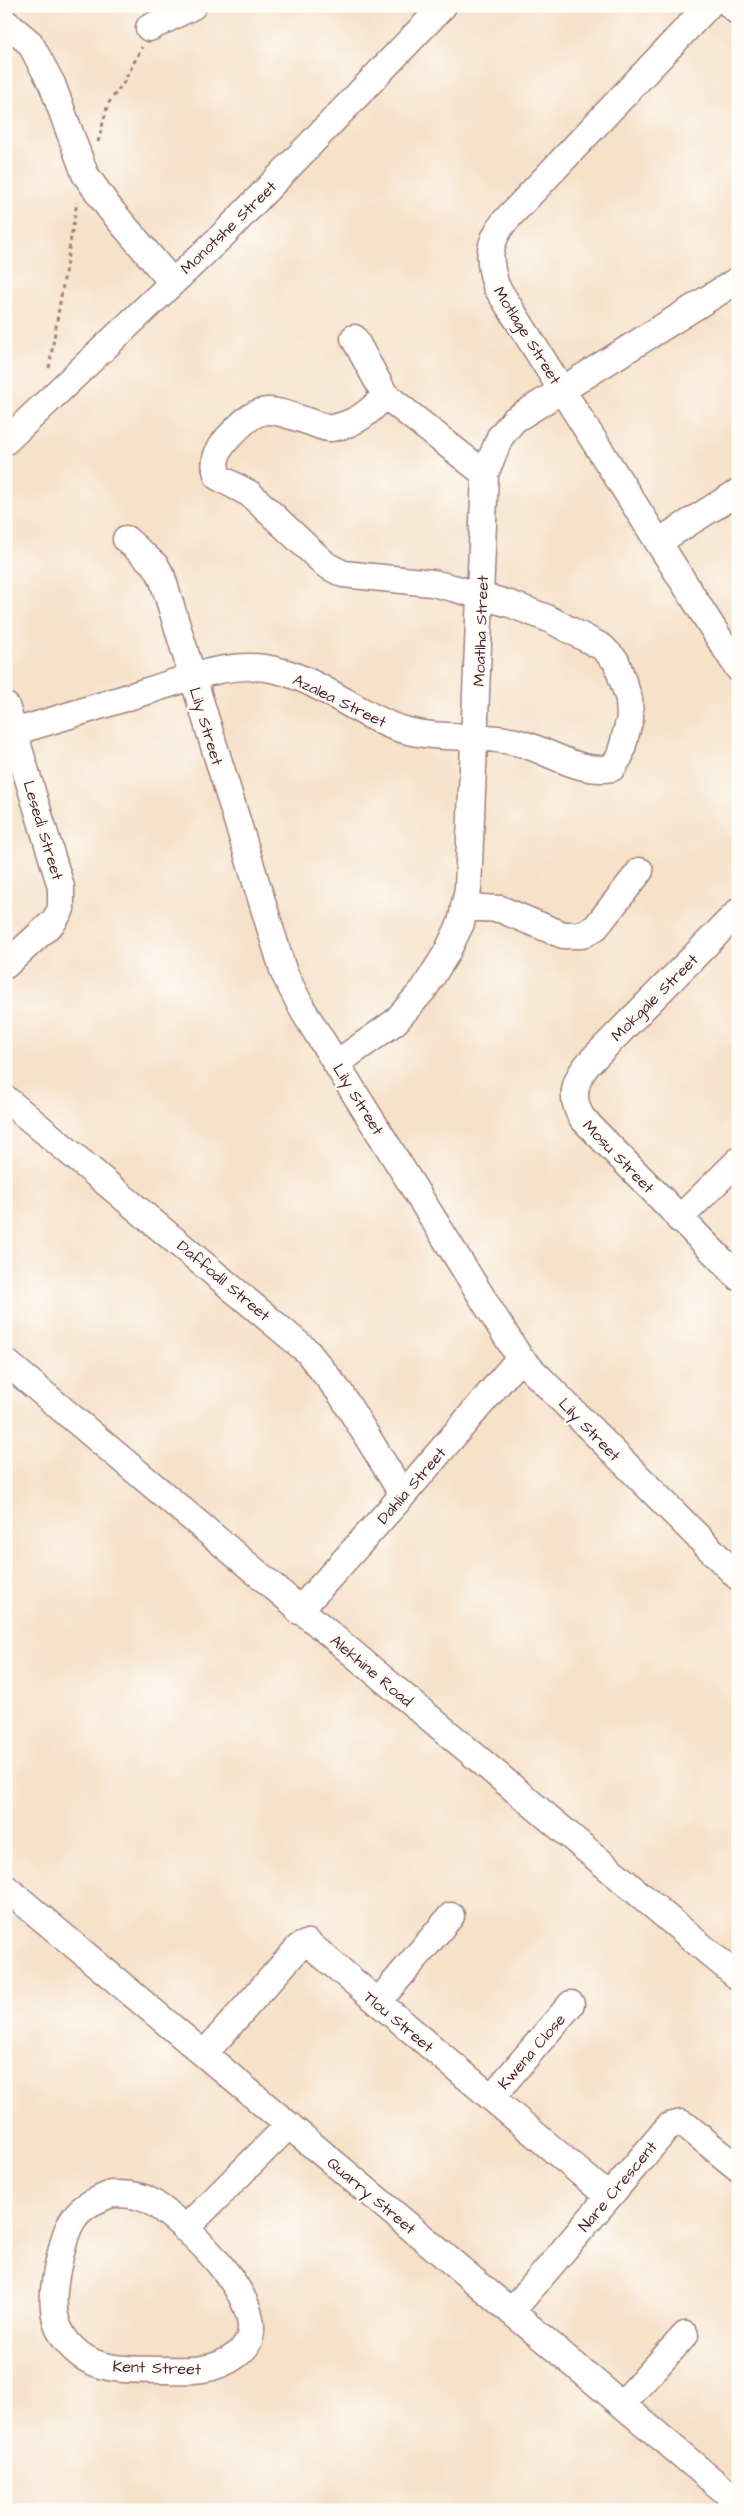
<svg xmlns="http://www.w3.org/2000/svg" width="744" height="2516" font-family="'Architects Daughter',sans-serif">
  <style>
    .lines { fill: none; stroke-linecap: round; stroke-linejoin: round }
    .stream { stroke: #52c0c6; stroke-width: 5.5 }
    .minor-casing { stroke: #a0807a; stroke-width: 29 }
    .path { stroke: #a0807a; stroke-width: 3; stroke-dasharray: 4 4; stroke-linecap: butt }
    .minor { stroke: #fff; stroke-width: 26 }
    .labels { text-anchor: middle; stroke-width: 5; stroke-linejoin: round; paint-order: stroke }
    .street-label { font-size: 16px; fill: #4a1f2b; stroke: #fdfcf7 }
  </style>
  <rect width="100%" height="100%" fill="#fdfcf7"/>
  <filter id="ink" filterUnits="userSpaceOnUse"><feTurbulence type="fractalNoise" baseFrequency=".02" numOctaves="2"/><feDisplacementMap in="SourceGraphic" scale="10" xChannelSelector="R" yChannelSelector="G"/><feConvolveMatrix kernelMatrix="1 2 1 2 8 2 1 2 1" color-interpolation-filters="sRGB"/></filter>
  <filter id="wash" filterUnits="userSpaceOnUse"><feTurbulence type="fractalNoise" baseFrequency=".0096" numOctaves="4" result="noise"/><feDisplacementMap in="SourceGraphic" scale="20" xChannelSelector="R" yChannelSelector="G"/><feGaussianBlur stdDeviation="1.12" result="paint"/><feColorMatrix in="noise" values="0 0 0 0 0 0 0 0 0 0 0 0 0 0 0 0 0 1.4 0 .05"/><feComposite in="paint" operator="in"/></filter>
  <g filter="url(#wash)">
    <rect width="100%" height="100%" fill="#f6e1c9"/>
    <g class="lines">
      <path class="stream" d="M6,398l3,-3"/>
    </g>
  </g>
  <g filter="url(#ink)">
    <g class="lines">
      <g class="minor-casing">
        <path id="minor" d="M708,6l-204,216c-17,23 -16,37 -8,64l242,382
          M731,6l7,6
          M6,23l24,20 22,41 33,90 25,35 62,73
          M149,28l44,-22
          M354,338l31,57 100,79
          M6,441l220,-209 217,-226
          M126,539l30,27 6,11 122,396 20,39 216,346 218,219
          M658,542l80,-50
          M6,706l55,181v22l-7,12 -48,44
          M6,738l8,-6c43,-13 87,-26 130,-40 37,-11 81,-30 121,-24 46,6 85,41 127,58 43,17 91,5 134,19 27,9 57,29 86,23l8,-12 10,-38 -1,-19 -13,-38 -14,-14 -55,-29 -37,-14 -57,-16 -21,-5 -89,-9 -17,-9 -76,-71 -32,-17c-6,-15 -1,-27 9,-38 33,-36 38,-32 83,-17 6,2 15,7 22,6 24,-4 38,-16 53,-33
          M464,907l36,2 63,26h19l14,-8 44,-56
          M738,912l-149,151c-15,17 -19,35 -7,55l156,159
          M337,1063l58,-41 29,-33 22,-35 15,-31 7,-34 17,-415 15,-37 14,-17 224,-140
          M6,1099l301,252 34,43 62,101
          M679,1219l59,-58
          M6,1362l732,615
          M299,1611l104,-116 117,-137
          M6,1888l732,614
          M378,2002l73,-86
          M204,2054l95,-107 9,-4 300,253
          M491,2098l80,-94
          M111,2194c13,0 25,0 37,6 33,18 140,117 90,154 -23,18 -48,17 -75,16 -25,-1 -56,2 -78,-12 -38,-25 -35,-62 -25,-101 3,-13 6,-28 14,-39 9,-13 23,-18 37,-24z
          M185,2229l104,-104
          M511,2312l158,-186 12,-3 7,4 50,41
          M622,2404l63,-69"/>
      </g>
      <path class="path" d="M98,142l10,-38 16,-22 18,-35
        M49,368l28,-166"/>
      <use href="#minor" class="minor"/>
    </g>
  </g>
  <g class="labels">
    <g class="street-label">
      <text transform="translate(228 227) rotate(-44)" y="6">Monotshe Street</text>
      <text transform="translate(528 335) rotate(58)" y="6">Motlage Street</text>
      <text transform="translate(480 631) rotate(-88)" y="6">Moatlha Street</text>
      <text transform="translate(340 700) rotate(26)" y="6">Azalea Street</text>
      <text transform="translate(207 726) rotate(73)" y="6">Lily Street</text>
      <text transform="translate(44 830) rotate(73)" y="6">Lesedi Street</text>
      <text transform="translate(654 997) rotate(-45)" y="6">Mokgale Street</text>
      <text transform="translate(359 1099) rotate(58)" y="6">Lily Street</text>
      <text transform="translate(619 1156) rotate(46)" y="6">Mosu Street</text>
      <text transform="translate(224 1280) rotate(40)" y="6">Daffodil Street</text>
      <text transform="translate(590 1429) rotate(46)" y="6">Lily Street</text>
      <text transform="translate(411 1485) rotate(-49)" y="6">Dahlia Street</text>
      <text transform="translate(372 1670) rotate(40)" y="6">Alekhine Road</text>
      <text transform="translate(399 2021) rotate(40)" y="6">Tlou Street</text>
      <text transform="translate(531 2051) rotate(-49)" y="6">Kwena Close</text>
      <text transform="translate(617 2186) rotate(-50)" y="6">Nare Crescent</text>
      <text transform="translate(372 2195) rotate(40)" y="6">Quarry Street</text>
      <text transform="translate(157 2367) rotate(2)" y="6">Kent Street</text>
    </g>
  </g>
  <rect width="744" height="2516" fill="none" stroke="#fdfcf7" stroke-width="25"/>
</svg>
